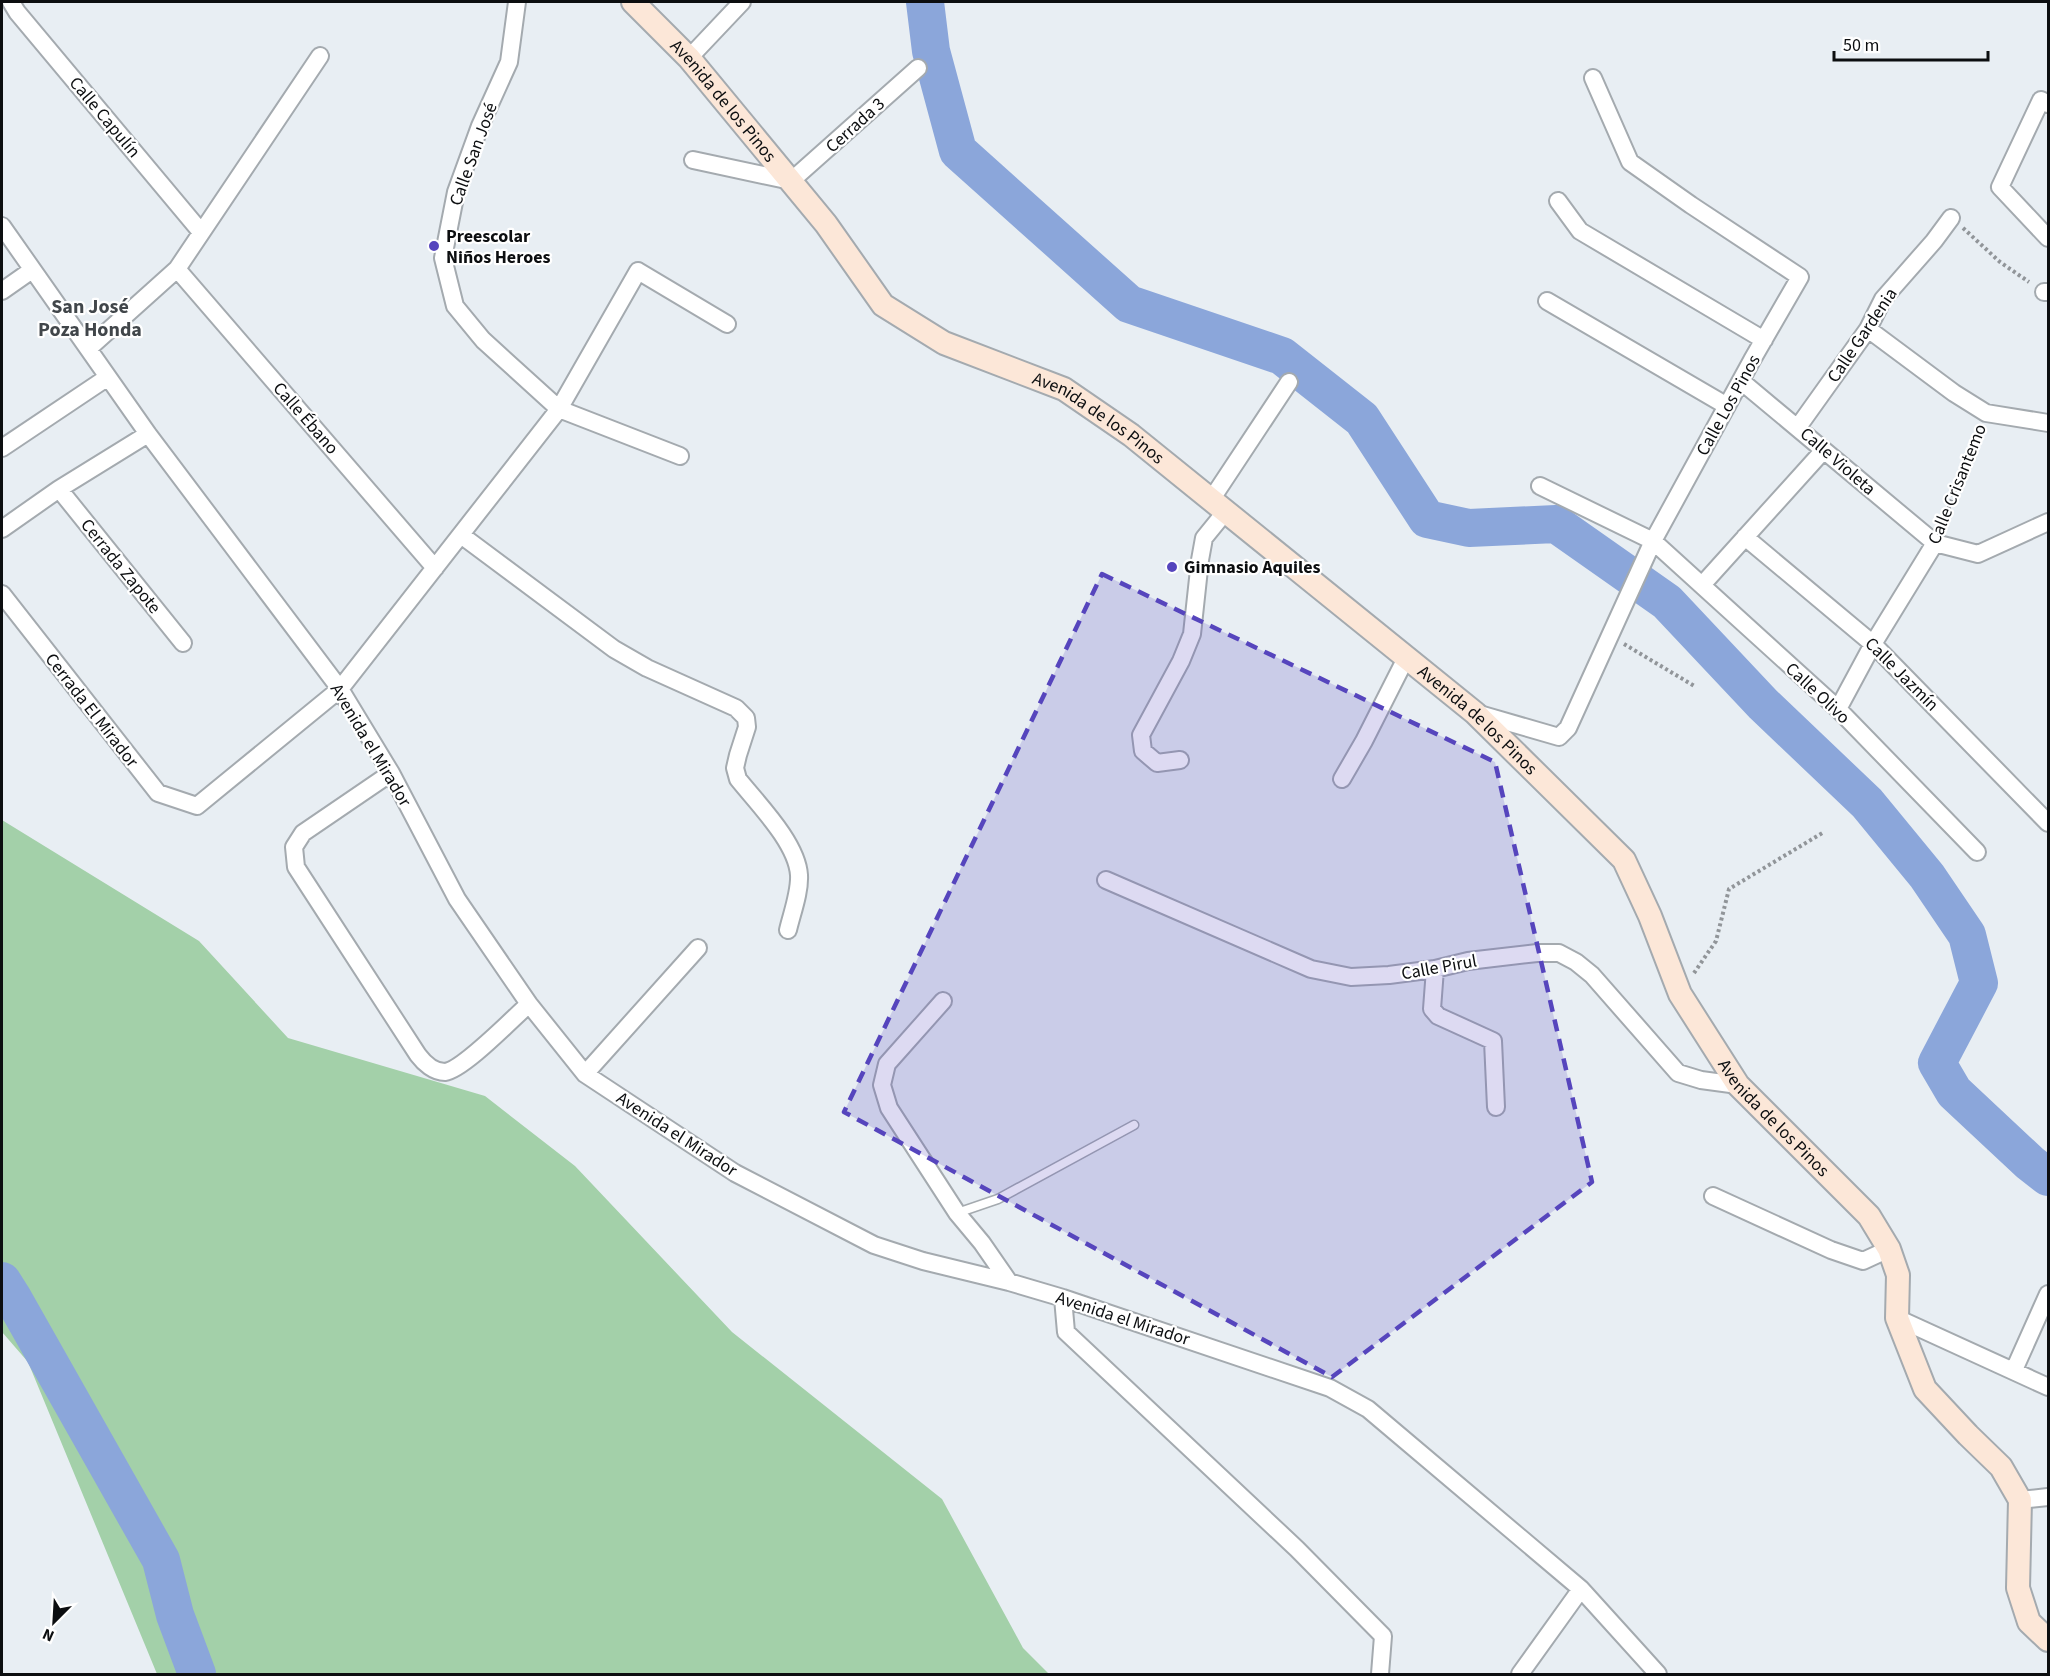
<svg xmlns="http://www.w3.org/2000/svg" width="2050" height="1676" font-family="'Source Sans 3',sans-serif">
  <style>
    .green { fill: #a3d0a9 }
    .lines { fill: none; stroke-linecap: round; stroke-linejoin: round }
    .river { stroke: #8ba6da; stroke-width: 38 }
    .lane-casing { stroke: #a4aaaf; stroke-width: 11 }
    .street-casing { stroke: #a4aaaf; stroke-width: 20 }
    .secondary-casing { stroke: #a4aaaf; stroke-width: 26 }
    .path { stroke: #919599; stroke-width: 4; stroke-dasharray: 3 3; stroke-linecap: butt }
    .lane { stroke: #fff; stroke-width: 8 }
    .street { stroke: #fff; stroke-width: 16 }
    .secondary { stroke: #fce7d8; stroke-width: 22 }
    .marked { fill: #5645bd; fill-opacity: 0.2; stroke: #5645bd; stroke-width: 4.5; stroke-dasharray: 12 8; stroke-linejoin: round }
    .poi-dot { fill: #5645bd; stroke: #fff; stroke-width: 2 }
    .labels { text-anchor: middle; stroke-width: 4.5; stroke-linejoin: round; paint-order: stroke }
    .street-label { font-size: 18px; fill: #0c0e10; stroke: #fff }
    .poi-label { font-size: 18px; font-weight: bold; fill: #0c0e10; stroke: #fff; text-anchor: start }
    .neighbourhood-label { font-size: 20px; font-weight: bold; fill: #41464a; stroke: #fff }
  </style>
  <rect width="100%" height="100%" fill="#e8eef3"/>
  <path class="green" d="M2,820l197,121 89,97 197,58 90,70 157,166 210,167 81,149 26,26h-892l-129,-312 -26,-30z"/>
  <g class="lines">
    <path class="river" d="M925,2l6,49 27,100 171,153 153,52 80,63 65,100 42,9 87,-4 111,78 96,102 104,99 60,73 40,59 12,48 -42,80 17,29 76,71 18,14
      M2,1281l12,19 147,260 14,55 22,59"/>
    <g class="lane-casing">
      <path id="lane" d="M957,1213l41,-14 136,-74"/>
    </g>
    <g class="street-casing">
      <path id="street" d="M11,2l6,10 184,220
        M517,2l-8,60 -29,64 -24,66 -13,66 12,48 28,34 76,69 121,47
        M689,58l53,-56
        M693,160l98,21 127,-113
        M1558,201l22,30 184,109
        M2,226l146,208 192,255 51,84 66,126 72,105 56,70 150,99 139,72 49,16 86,21 54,16 267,90 38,21 213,180 77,85
        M2048,238l-48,-51 41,-87 7,4
        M177,269l258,299
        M2,291l30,-21
        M2044,292h4
        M1547,301l180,105
        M1868,329l86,64 32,20 62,10
        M89,348l88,-79 143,-213
        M1741,381l194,162 43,11 70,-32
        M1798,427l70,-98 15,-30 51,-58 17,-23
        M2,448l106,-71
        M1540,486l113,55 185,168 139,143
        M59,489l124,154
        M1211,500l78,-118
        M2,529l57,-40 89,-55
        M461,535l153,114 33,19 89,40 10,10 1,9 -9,28 -3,13 3,11c20,25 59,64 61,96 1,17 -7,38 -11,55
        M1745,537l128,107 175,179
        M1702,585l121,-134
        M2,594l156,199 39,13 143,-117 219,-280 79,-138 89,53
        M1838,709l35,-65 62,-101
        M1476,713l83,24 9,-9 85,-187 99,-181 48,-83 -109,-72 -61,-43 -37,-84
        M1180,760l-23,3 -14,-12 -2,-16 40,-74 11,-27 8,-74 4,-22 22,-27
        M391,773l-88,60 -9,14 2,20 122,188c6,8 16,17 27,17 18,-2 68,-54 84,-68
        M1342,779l22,-38 42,-83
        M1106,880l205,89 40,8 38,-2 46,-6 33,-8 69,-8h22l17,9 16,13 86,98 23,7 37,5
        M1435,969l-3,40 6,7 55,25 3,66
        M943,1001l-56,63 -5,21 7,23 68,105 25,30 27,39
        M585,1074l113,-126
        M1713,1196l118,54 32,11 26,-12
        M1063,1298l3,34 231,217 86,87 -3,38
        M1897,1318l151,69
        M2014,1370l34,-76
        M2020,1500l28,-3
        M1520,1674l61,-85"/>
    </g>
    <g class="secondary-casing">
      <g id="secondary">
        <path id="s1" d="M633,2l56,56 137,166 57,81 61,38 120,46 67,46 344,278 149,147 26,56 30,78 58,91 131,131 20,33 9,26 -1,43 28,71 43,46 33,32 19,33 -2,88 11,34 19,18"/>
      </g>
    </g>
    <path class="path" d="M1963,228l37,34 29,20
      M1942,525l37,-96
      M1624,644l72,43
      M1694,973l22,-32 13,-52 95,-57"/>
    <use href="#lane" class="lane"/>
    <use href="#street" class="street"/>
    <use href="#secondary" class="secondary"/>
  </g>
  <path class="marked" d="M1102,574l393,188 97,420 -260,195 -488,-265z"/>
  <g class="poi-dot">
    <circle cx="434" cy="246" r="6"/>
    <circle cx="1172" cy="567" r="6"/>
  </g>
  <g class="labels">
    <g class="street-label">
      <text dy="6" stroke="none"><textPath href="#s1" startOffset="134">Avenida de los Pinos</textPath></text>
      <text transform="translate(105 117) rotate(50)" y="6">Calle Capulín</text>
      <text transform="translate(855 125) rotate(-42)" y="6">Cerrada 3</text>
      <text transform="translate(473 154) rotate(-70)" y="6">Calle San José</text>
      <text transform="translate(1862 335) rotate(-56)" y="6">Calle Gardenia</text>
      <text transform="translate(1728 405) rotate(-61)" y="6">Calle Los Pinos</text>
      <text transform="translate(306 418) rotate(49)" y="6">Calle Ébano</text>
      <text dy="6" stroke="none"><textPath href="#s1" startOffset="638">Avenida de los Pinos</textPath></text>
      <text transform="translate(1838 461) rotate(41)" y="6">Calle Violeta</text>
      <text transform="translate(1957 484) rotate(-68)" y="6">Calle Crisantemo</text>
      <text transform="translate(121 566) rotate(51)" y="6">Cerrada Zapote</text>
      <text transform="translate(1902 674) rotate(45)" y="6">Calle Jazmín</text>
      <text transform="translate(1818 693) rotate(43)" y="6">Calle Olivo</text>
      <text transform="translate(92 710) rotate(52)" y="6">Cerrada El Mirador</text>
      <text dy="6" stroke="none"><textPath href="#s1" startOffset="1124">Avenida de los Pinos</textPath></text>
      <text transform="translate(371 745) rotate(59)" y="6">Avenida el Mirador</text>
      <text transform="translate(1439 967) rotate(-10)" y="6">Calle Pirul</text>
      <text dy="6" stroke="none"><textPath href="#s1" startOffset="1628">Avenida de los Pinos</textPath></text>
      <text transform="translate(677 1134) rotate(33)" y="6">Avenida el Mirador</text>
      <text transform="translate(1123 1318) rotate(18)" y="6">Avenida el Mirador</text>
    </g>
    <g class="poi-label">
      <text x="446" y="242">Preescolar<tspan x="446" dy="21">Niños Heroes</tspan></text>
      <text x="1184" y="573">Gimnasio Aquiles</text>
    </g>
    <g class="neighbourhood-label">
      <text x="90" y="313">San José<tspan x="90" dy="23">Poza Honda</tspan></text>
    </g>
  </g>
  <rect width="2050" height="1676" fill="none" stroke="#0c0e10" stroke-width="6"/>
  <g transform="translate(54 1622) rotate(204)" stroke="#ffffff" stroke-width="4.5" paint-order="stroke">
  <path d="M0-4.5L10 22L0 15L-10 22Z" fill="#0c0e10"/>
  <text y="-9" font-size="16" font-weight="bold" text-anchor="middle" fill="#0c0e10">N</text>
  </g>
  <path d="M1834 51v9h154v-9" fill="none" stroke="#0c0e10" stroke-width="3"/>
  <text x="1843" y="51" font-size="18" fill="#0c0e10" stroke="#ffffff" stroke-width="4.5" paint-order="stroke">50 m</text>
</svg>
